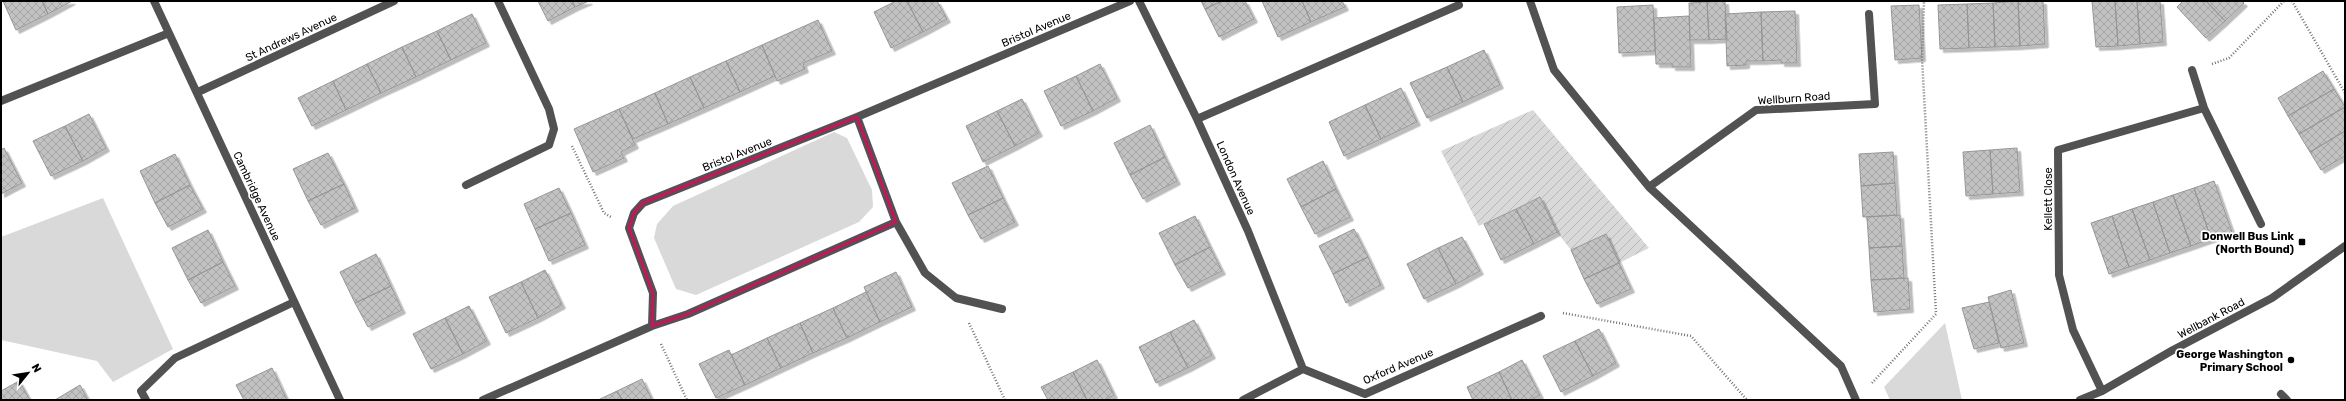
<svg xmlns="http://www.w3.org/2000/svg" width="2346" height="401" font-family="Rubik,sans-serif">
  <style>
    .grass { fill: #d9d9d9 }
    .garden { fill: url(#garden-furrows) }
    .building { fill: url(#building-cross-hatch); stroke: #969696; filter: url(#shadow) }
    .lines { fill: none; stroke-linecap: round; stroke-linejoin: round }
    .path { stroke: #747474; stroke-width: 2.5; stroke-dasharray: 1 2; stroke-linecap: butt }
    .service { stroke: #525252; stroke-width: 8 }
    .minor { stroke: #525252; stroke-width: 8 }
    .tertiary { stroke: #525252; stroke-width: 8 }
    .marked { fill: none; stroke: #c2185b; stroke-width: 3; stroke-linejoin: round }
    .poi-dot { fill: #000; stroke: #fff; stroke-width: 1.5 }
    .labels { text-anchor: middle; stroke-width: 3.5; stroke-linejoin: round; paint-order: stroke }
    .street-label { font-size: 11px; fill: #000; stroke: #fff }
    .poi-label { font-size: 11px; font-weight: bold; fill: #000; stroke: #fff; text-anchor: end }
  </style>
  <defs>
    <pattern id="garden-furrows" width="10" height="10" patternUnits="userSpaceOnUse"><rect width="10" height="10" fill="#d9d9d9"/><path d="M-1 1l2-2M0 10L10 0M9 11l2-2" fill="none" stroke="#b8b8b8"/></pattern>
    <pattern id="building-cross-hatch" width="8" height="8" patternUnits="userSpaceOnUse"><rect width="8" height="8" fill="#c2c2c2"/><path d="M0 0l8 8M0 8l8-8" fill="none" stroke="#a5a5a5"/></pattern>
    <filter id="shadow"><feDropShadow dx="3.5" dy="3.5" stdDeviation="0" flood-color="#0004"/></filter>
  </defs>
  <rect width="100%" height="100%" fill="#fff"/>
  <path class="grass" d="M834,132l13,6 25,52 1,17 -14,15 -163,73 -20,-6 -22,-51 3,-14 16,-18z
    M103,198l70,151 -60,33 -16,-21 -96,-21v-103z
    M1945,323l17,77h-72l-6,-13z"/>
  <path class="garden" d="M1533,110l116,138 -30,15 -13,-29 -35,16 -14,-18 -17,-35 -61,29 -38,-75z"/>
  <path class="building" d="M3,1h39l6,13 -32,16z
    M42,1h30l-24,13z
    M538,1h34l3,6 -27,14z
    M572,1h17l-14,6z
    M896,1h11l16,31 -32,16 -17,-36z
    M907,1h30l10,18 -24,13z
    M1201,1h21l-17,8z
    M1222,1h23l9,18 -35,18 -14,-28z
    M1262,1h40l9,21 -33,15z
    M1302,1h40l3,6 -34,15z
    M1725,1l2,38 -18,1 -2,-38z
    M2018,1l2,45 -25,1 -2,-44z
    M2018,1h25l2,43 -25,2z
    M2092,1h23l3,45 -22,1z
    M2115,1h22l3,43 -22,2z
    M2137,1h23l3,41 -23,2z
    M2183,1h23l19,20 -19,17 -29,-31z
    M2206,1h36l2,2 -19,18z
    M1707,2l2,38h-19l-1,-37z
    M1993,3l2,44 -26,1 -2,-44z
    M1967,4l2,44 -29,1 -2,-44z
    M1653,5l2,46 -36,2 -2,-46z
    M1919,5l3,53 -27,2 -4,-54z
    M1795,11l2,52h-16v-3l-18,1 -2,-49z
    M1761,12l2,49h-17v4l-19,1 -2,-52z
    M472,14l14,29 -35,17 -14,-29z
    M1689,16l2,51h-19v-3h-16l-2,-46z
    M818,20l14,31 -29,12 2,6 -28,12 -15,-36z
    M437,31l14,29 -35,17 -14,-30z
    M762,45l13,31 -35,16 -14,-31z
    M402,47l14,30 -35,16 -14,-29z
    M1484,50l16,35 -37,17 -16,-35z
    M726,61l14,31 -36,16 -14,-31z
    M367,64l14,29 -35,17 -13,-29z
    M1100,64l17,34 -24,13 -17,-35z
    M1447,67l16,35 -36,16 -17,-35z
    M2323,71l11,18 -46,27 -10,-18z
    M1076,76l17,35 -32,15 -17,-35z
    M690,77l14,31 -36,16 -13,-31z
    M333,81l13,29 -34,16 -14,-28z
    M1401,88l16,34 -36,17 -16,-34z
    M2334,89l11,18 -46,27 -11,-18z
    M655,93l13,31 -35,15 -14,-30z
    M1022,99l17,34 -24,13 -18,-35z
    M1365,105l16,34 -37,17 -15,-34z
    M2345,107v24l-35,21 -11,-18z
    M619,109l16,36 -14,7 3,6 -31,14 -19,-43z
    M997,111l18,35 -32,16 -17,-36z
    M89,114l17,34 -23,13 -18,-35z
    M1150,125l15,32 -35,18 -16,-32z
    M65,126l18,35 -32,15 -18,-35z
    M2345,131v25l-24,14 -11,-18z
    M4,148l18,35 -21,11v-44z
    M2017,148l3,44 -27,2 -3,-44z
    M1990,150l3,44 -27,2 -3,-44z
    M1893,152l2,31 -34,3 -2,-32z
    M328,153l16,31 -36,17 -15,-32z
    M175,154l15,31 -35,18 -15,-32z
    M1165,157l12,24 -34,18 -13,-24z
    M1323,161l13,28 -35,18 -14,-28z
    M988,166l15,32 -35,17 -16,-32z
    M2214,181l18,51 -21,7 -17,-51z
    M1895,183l2,32 -34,2 -2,-31z
    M344,184l11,24 -34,17 -13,-24z
    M190,185l13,24 -35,18 -13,-24z
    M559,188l12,25 -36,16 -11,-25z
    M2194,188l17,51 -20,7 -18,-51z
    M1336,189l14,28 -35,17 -14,-27z
    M2173,195l18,51 -21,7 -17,-51z
    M1540,197l17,35 -23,12 -18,-35z
    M1003,198l12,24 -34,17 -13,-24z
    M2153,202l17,51 -20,7 -18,-51z
    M1516,209l18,35 -33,16 -17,-36z
    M2132,209l18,51 -21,7 -17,-51z
    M571,213l14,32 -36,16 -14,-32z
    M1900,215l2,31 -33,2 -2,-31z
    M1195,216l15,31 -35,18 -16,-32z
    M2112,216l17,51 -20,7 -18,-51z
    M1354,229l14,28 -35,17 -14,-28z
    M208,230l15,32 -35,18 -16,-32z
    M1606,234l13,29 -35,16 -13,-29z
    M1462,237l18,34 -24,13 -18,-36z
    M1902,246l2,32 -33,2 -2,-32z
    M1210,247l12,24 -34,17 -13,-23z
    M1438,248l18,36 -32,15 -17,-35z
    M376,254l15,32 -36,17 -15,-31z
    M1368,257l13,28 -35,18 -13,-29z
    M223,262l12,24 -34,17 -13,-23z
    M1619,263l12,26 -34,15 -13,-25z
    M545,270l17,35 -24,13 -17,-36z
    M896,272l16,35 -32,15 -16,-35z
    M1908,278l2,31 -36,3 -3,-32z
    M521,282l17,36 -32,15 -17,-36z
    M391,286l11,24 -34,17 -13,-24z
    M2011,290l13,53 -23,5 -13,-51z
    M866,292l14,30 -33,16 -14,-30z
    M1989,302l10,41 -25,6 -12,-41z
    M469,306l18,35 -24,13 -18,-36z
    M833,308l14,30 -34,15 -13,-30z
    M445,318l18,36 -32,15 -18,-35z
    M1194,320l18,35 -24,13 -18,-36z
    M800,323l13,30 -32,15 -14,-30z
    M1599,329l17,34 -23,13 -18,-35z
    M1170,332l18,36 -32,15 -17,-36z
    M767,338l14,30 -36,17 -14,-30z
    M1575,341l18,35 -32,16 -18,-36z
    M729,350l16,35 -29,13 -17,-34z
    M1097,360l17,35 -9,5h-18l-14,-28z
    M1522,360l18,35 -10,5h-18l-13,-28z
    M272,368l15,32h-43l-8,-15z
    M1073,372l14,28h-39l-7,-13z
    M1499,372l13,28h-39l-6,-13z
    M642,379l10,21h-30l-5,-9z
    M19,381l11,19h-29v-9z
    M80,385l8,15h-33z
    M617,391l5,9h-24z"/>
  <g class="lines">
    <path class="path" d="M2292,1l53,92
      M2212,64l17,-6 55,-57
      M572,146l32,67 7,4
      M1563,313l128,23 56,64
      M969,323l36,77
      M661,344l26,56
      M1872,383l64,-69 -14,-256 2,-57"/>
    <path class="service" d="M466,185l83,-40 5,-16 -5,-20 -51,-108
      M2281,394l6,6
      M146,400l-5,-9 34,-33 119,-56"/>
    <path class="minor" d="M154,1l186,399
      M1139,1l58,118 51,112 55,138
      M1530,1l24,69 95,117 192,179 15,34
      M2192,70l12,38
      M198,92l196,-91
      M1,101l168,-68
      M857,117l39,105 29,51 31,25 46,11
      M1197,119l262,-114
      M1649,187l107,-77 119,-6 -6,-90
      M652,326l36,-12 208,-92
      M2102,391l-29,-61 -14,-55 -1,-125 146,-42 57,116
      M483,400l169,-74 1,-33 -24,-65 5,-15 9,-10 214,-86 273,-116
      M1243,400l60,-31 62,25 176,-78"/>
    <path class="tertiary" d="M2080,400l22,-9 71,-41 99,-52 73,-52"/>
  </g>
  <path class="marked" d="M857,117l39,105 -208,92 -36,12 1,-33 -24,-65 5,-15 9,-10z"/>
  <g class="poi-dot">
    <rect x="2298" y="238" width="8" height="8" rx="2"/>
    <circle cx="2291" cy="360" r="4"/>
  </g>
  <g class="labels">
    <g class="street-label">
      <text transform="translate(1036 29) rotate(-23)" y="4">Bristol Avenue</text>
      <text transform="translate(291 37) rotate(-25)" y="4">St Andrews Avenue</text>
      <text transform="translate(1794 98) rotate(-4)" y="4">Wellburn Road</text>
      <text transform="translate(737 154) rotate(-22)" y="4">Bristol Avenue</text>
      <text transform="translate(1236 178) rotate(66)" y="4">London Avenue</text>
      <text transform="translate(257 196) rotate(65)" y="4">Cambridge Avenue</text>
      <text transform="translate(2048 199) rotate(-90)" y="4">Kellett Close</text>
      <text transform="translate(2211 318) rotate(-28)" y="4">Wellbank Road</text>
      <text transform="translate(1398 366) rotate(-23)" y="4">Oxford Avenue</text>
    </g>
    <g class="poi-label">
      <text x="2294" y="240">Donwell Bus Link<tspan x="2294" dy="13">(North Bound)</tspan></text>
      <text x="2283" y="358">George Washington<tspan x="2283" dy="13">Primary School</tspan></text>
    </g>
  </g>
  <rect width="2346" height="401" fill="none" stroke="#000000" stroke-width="4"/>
  <g transform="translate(28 373) rotate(60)" stroke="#ffffff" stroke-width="3" paint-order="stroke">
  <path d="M0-3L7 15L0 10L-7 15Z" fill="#000000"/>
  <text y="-6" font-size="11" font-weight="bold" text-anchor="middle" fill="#000000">N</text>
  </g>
</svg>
